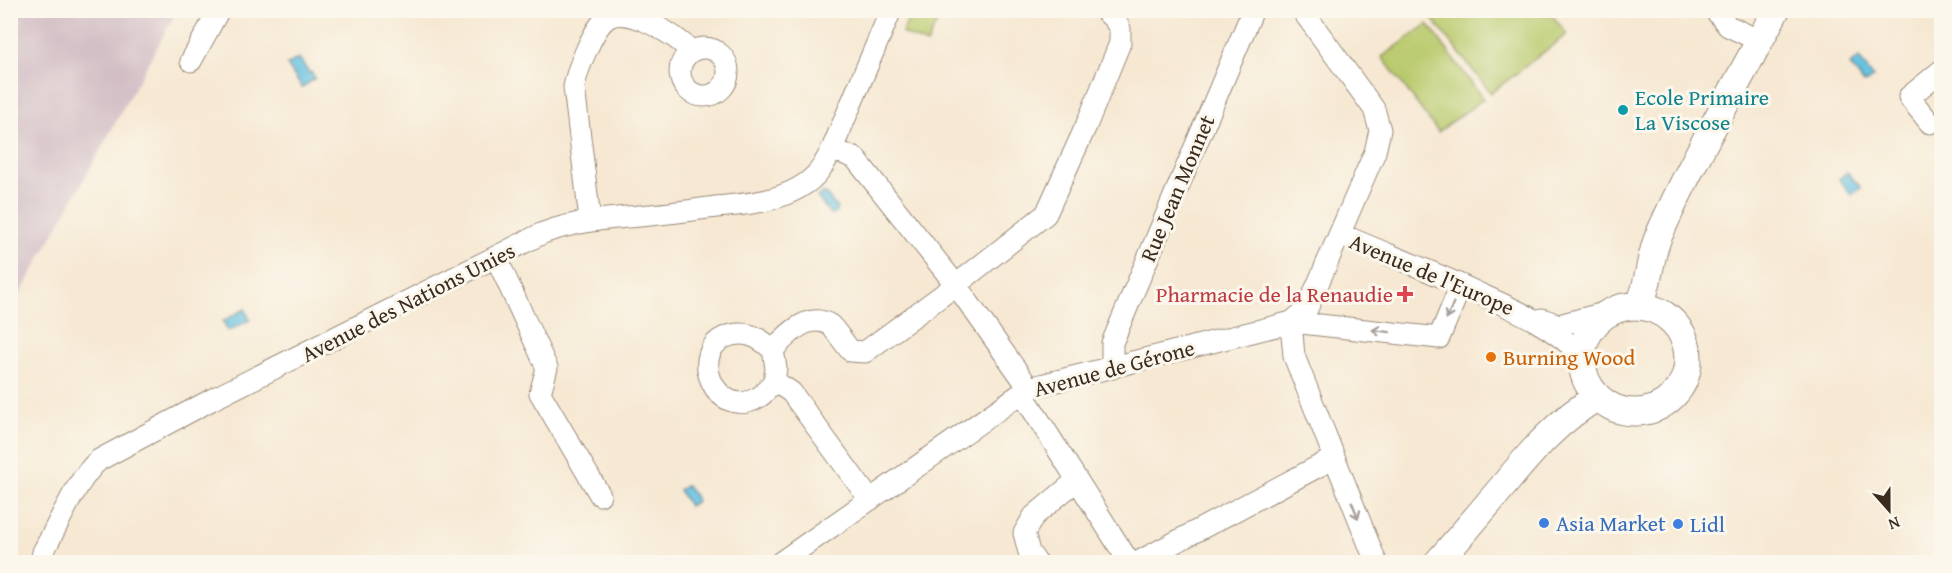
<svg xmlns="http://www.w3.org/2000/svg" width="1952" height="573" font-family="'Gentium Book Plus',serif">
  <style>
    .industrial { fill: #d2bdc5 }
    .green { fill: #b9ca6d; stroke: #7a7a46; stroke-width: 1.5 }
    .water { fill: #62bfe0; stroke: #4e747f; stroke-width: 1.5 }
    .lines { fill: none; stroke-linecap: round; stroke-linejoin: round }
    .minor-casing { stroke: #988978; stroke-width: 23 }
    .major-casing { stroke: #988978; stroke-width: 29 }
    .minor { stroke: #fff; stroke-width: 21 }
    .major { stroke: #fff; stroke-width: 27 }
    .oneway { stroke: #a79f9a }
    .culture-dot { fill: #0f9aa8; stroke: #fbf7ec; stroke-width: 2 }
    .health-dot { fill: #e0444e; stroke: #fbf7ec; stroke-width: 2 }
    .food-dot { fill: #e8710a; stroke: #fbf7ec; stroke-width: 2 }
    .shop-dot { fill: #3f7fe0; stroke: #fbf7ec; stroke-width: 2 }
    .labels { text-anchor: middle; stroke-width: 6; stroke-linejoin: round; paint-order: stroke }
    .culture-label { font-size: 22px; fill: #0d838f; stroke: #fbf7ec; text-anchor: start }
    .street-label { font-size: 22px; fill: #3b2a1e; stroke: #fbf7ec }
    .health-label { font-size: 22px; fill: #be3a42; stroke: #fbf7ec; text-anchor: end }
    .food-label { font-size: 22px; fill: #c56008; stroke: #fbf7ec; text-anchor: start }
    .shop-label { font-size: 22px; fill: #366cbe; stroke: #fbf7ec; text-anchor: start }
  </style>
  <rect width="100%" height="100%" fill="#fbf7ec"/>
  <filter id="ink" filterUnits="userSpaceOnUse"><feTurbulence type="fractalNoise" baseFrequency=".0167" numOctaves="2"/><feDisplacementMap in="SourceGraphic" scale="12" xChannelSelector="R" yChannelSelector="G"/><feConvolveMatrix kernelMatrix="1 2 1 2 8 2 1 2 1" color-interpolation-filters="sRGB"/></filter>
  <filter id="wash" filterUnits="userSpaceOnUse"><feTurbulence type="fractalNoise" baseFrequency=".008" numOctaves="4" result="noise"/><feDisplacementMap in="SourceGraphic" scale="24" xChannelSelector="R" yChannelSelector="G"/><feGaussianBlur stdDeviation="1.35" result="paint"/><feColorMatrix in="noise" values="0 0 0 0 0 0 0 0 0 0 0 0 0 0 0 0 0 1.4 0 .05"/><feComposite in="paint" operator="in"/></filter>
  <g filter="url(#wash)">
    <rect width="100%" height="100%" fill="#f6e8d2"/>
    <path class="industrial" d="M11,10l166,1 -166,300 -1,-300z"/>
    <path class="green" d="M912,11h5l21,9 -11,24 -25,-11z
      M1426,11h123l18,23 -76,59z
      M1428,24l55,75 -45,33 -56,-75z"/>
    <path class="water" d="M299,58l10,15 2,-1 4,6 -13,10 -15,-23z
      M1859,58l14,19 -9,7 -14,-19z
      M1847,172l14,16 -9,7 -13,-16z
      M824,192l13,16 -2,5 -5,1 -13,-17z
      M245,309l5,11 -22,11 -5,-10z
      M687,485l10,16 -8,5 -10,-16z"/>
  </g>
  <g filter="url(#ink)">
    <g class="lines">
      <g class="minor-casing">
        <path id="minor" d="M1715,10l13,16 32,15
          M680 72a24 24 0 1 1 48 0a24 24 0 1 1-48 0Z
          M191,61l28,-51
          M1930,123l-21,-26 33,-27
          M832,149l23,9 101,127 73,103
          M590,220l-16,-133c3,-17 20,-62 35,-70 21,-11 67,19 82,34
          M1340,234c46,20 94,38 140,60 38,17 73,32 102,62
          M496,257l51,111 -7,25 60,102
          M1542,319l17,6 50,-13
          M1292,322l15,-13 68,-157 5,-22 -6,-21 -72,-99
          M1291,323l3,33 82,206
          M773,350c-12,-11 -24,-19 -41,-15 -48,11 -17,89 27,62 7,-4 11,-12 15,-16
          M1112,368v-25l141,-333
          M1022,393l107,169
          M870,500l-79,-108 -17,-11 2,-13 -3,-18c13,-14 35,-39 57,-25 4,3 16,21 21,26l14,1 91,-67 90,-71 40,-88 34,-83v-14l-6,-10 -10,-9
          M41,562l2,-10c14,-25 35,-75 56,-92l114,-61 330,-166c35,-13 71,-15 108,-18 22,-2 43,-5 65,-8 31,-3 65,-5 92,-25 12,-9 18,-21 24,-33l59,-139
          M781,562l248,-174 263,-66 147,16 22,-53
          M1036,562l-7,-10 -5,-19 10,-17 43,-36
          M1138,562l196,-104"/>
      </g>
      <g class="major-casing">
        <path id="major" d="M1582 359a53 53 0 1 1 106 0a53 53 0 1 1-106 0Z
          M1639,306c11,-23 10,-49 20,-71 34,-77 78,-150 117,-225
          M1438,562c22,-25 44,-51 66,-77 28,-34 55,-66 94,-88"/>
      </g>
      <use href="#minor" class="minor"/>
      <use href="#major" class="major"/>
    </g>
    <defs><path id="oneway-shaft" d="M-6 0H5M1.5-3L5.5 0L1.5 3" fill="none" stroke-width="1.6" stroke-linecap="round" stroke-linejoin="round" transform="scale(1.5)"/></defs>
    <g class="oneway">
      <use href="#oneway-shaft" transform="translate(1450 311) rotate(112)"/>
      <use href="#oneway-shaft" transform="translate(1381 331) rotate(-173)"/>
      <use href="#oneway-shaft" transform="translate(1355 510) rotate(68)"/>
    </g>
  </g>
  <circle class="culture-dot" cx="1623" cy="110" r="6"/>
  <path class="health-dot" d="M1402 285h6v6h6v6h-6v6h-6v-6h-6v-6h6z"/>
  <circle class="food-dot" cx="1491" cy="357" r="6"/>
  <g class="shop-dot">
    <circle cx="1544" cy="523" r="6"/>
    <circle cx="1678" cy="524" r="6"/>
  </g>
  <g class="labels">
    <g class="culture-label">
      <text x="1635" y="105">Ecole Primaire<tspan x="1635" dy="25">La Viscose</tspan></text>
    </g>
    <g class="street-label">
      <text transform="translate(1177 188) rotate(-67)" y="8">Rue Jean Monnet</text>
      <text transform="translate(1432 274) rotate(23)" y="8">Avenue de l'Europe</text>
      <text transform="translate(408 302) rotate(-27)" y="8">Avenue des Nations Unies</text>
      <text transform="translate(1114 368) rotate(-15)" y="8">Avenue de Gérone</text>
    </g>
    <g class="health-label">
      <text x="1393" y="302">Pharmacie de la Renaudie</text>
    </g>
    <g class="food-label">
      <text x="1503" y="365">Burning Wood</text>
    </g>
    <g class="shop-label">
      <text x="1556" y="531">Asia Market</text>
      <text x="1690" y="532">Lidl</text>
    </g>
  </g>
  <rect width="1952" height="573" fill="none" stroke="#fbf7ec" stroke-width="36"/>
  <g transform="translate(1889 510) rotate(159)" stroke="#fbf7ec" stroke-width="4.5" paint-order="stroke">
  <path d="M0-4.5L10 22L0 15L-10 22Z" fill="#3b2a1e"/>
  <text y="-9" font-size="16" font-weight="bold" text-anchor="middle" fill="#3b2a1e">N</text>
  </g>
</svg>
